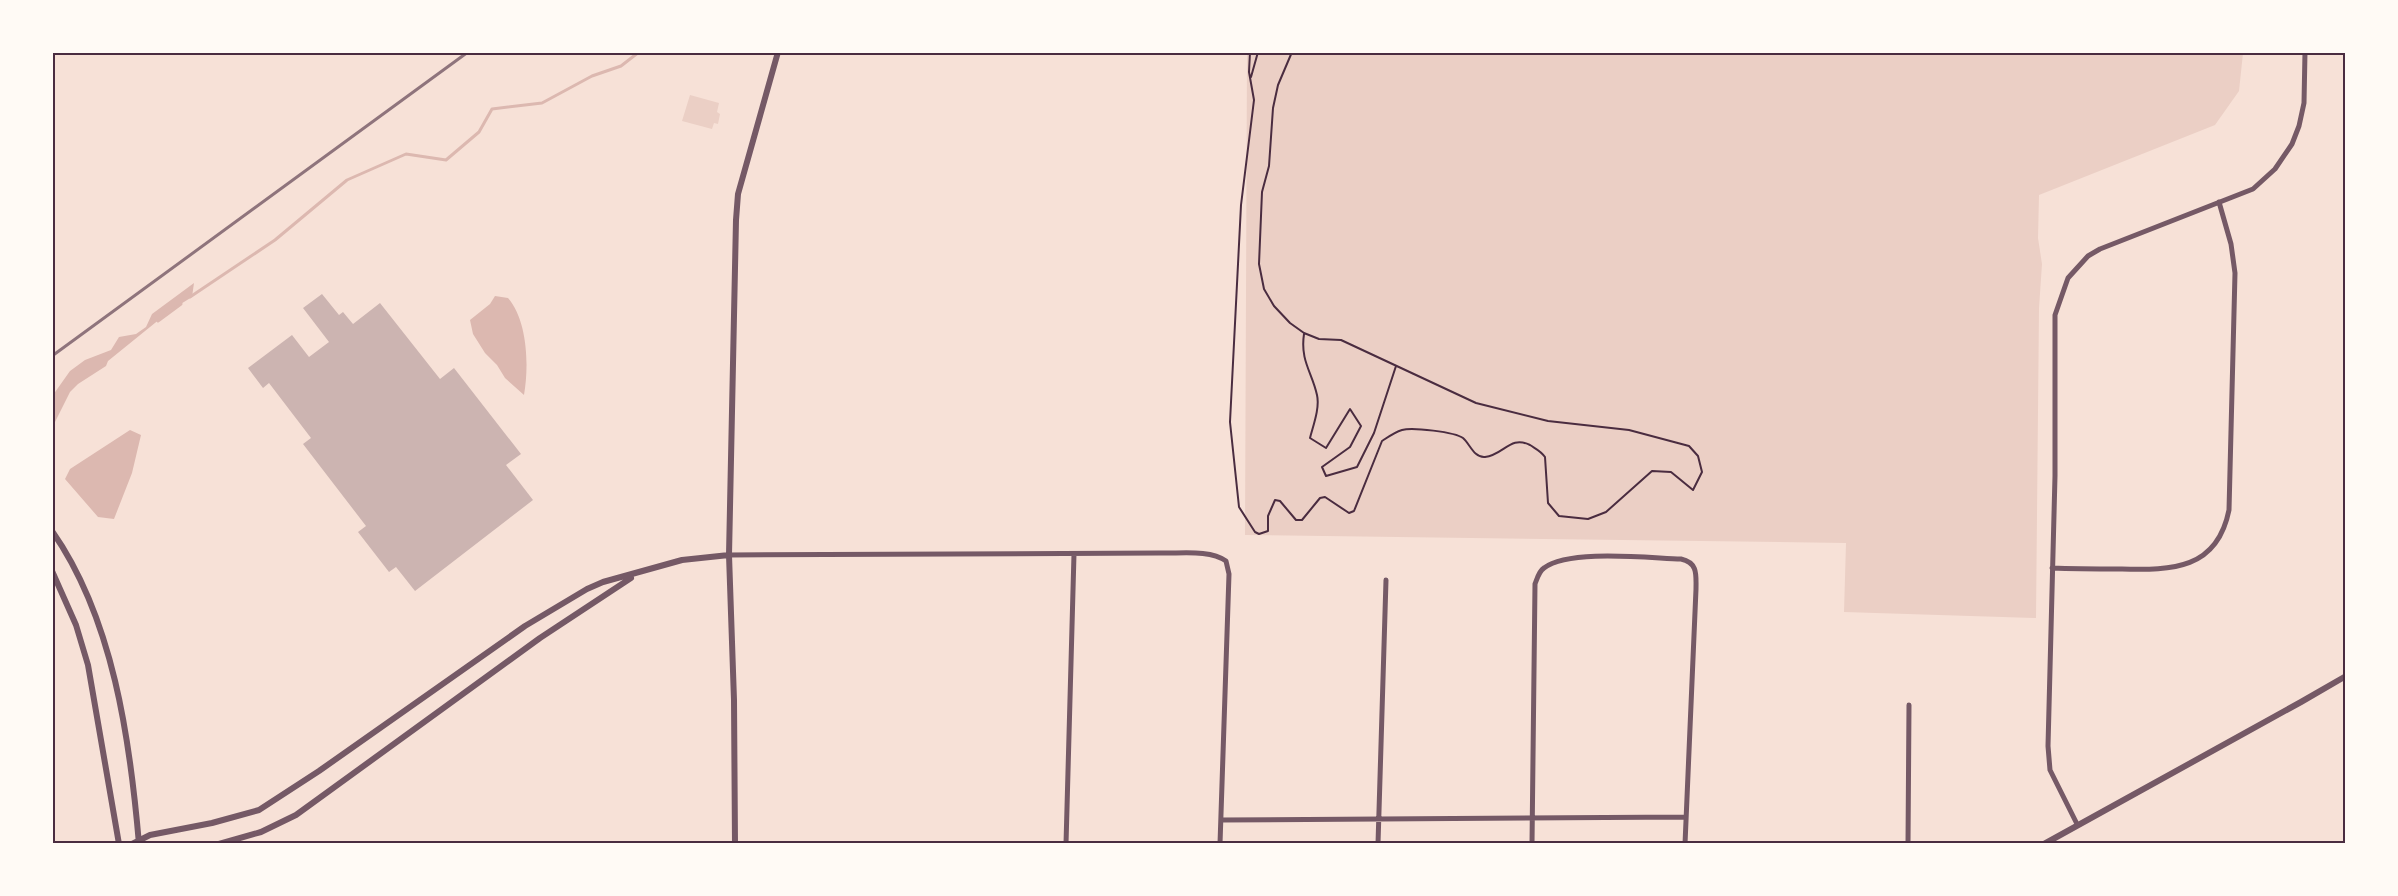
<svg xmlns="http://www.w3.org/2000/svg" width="2398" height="896" font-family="'Roboto Condensed',sans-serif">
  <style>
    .green { fill: #ebcfc5 }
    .water { fill: #dcb8b0 }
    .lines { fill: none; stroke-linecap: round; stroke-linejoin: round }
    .stream { stroke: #dcb8b0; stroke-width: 3 }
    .building { fill: #ccb4b1 }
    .path { stroke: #4a2c40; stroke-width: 2 }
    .minor { stroke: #755966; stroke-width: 5 }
    .tertiary { stroke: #755966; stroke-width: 6 }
    .rail { stroke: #8f747c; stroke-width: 3 }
    .neatline { fill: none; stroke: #4a2c40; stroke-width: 2 }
  </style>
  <rect width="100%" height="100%" fill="#f7e1d7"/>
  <path class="green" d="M1247,53h996l-4,38 -24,34 -176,70 -1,43 4,26 -3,44 -3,310 -192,-6 2,-69 -601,-8z
    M690,95l29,8 -2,9 3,2 -2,10 -4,-1 -2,6 -30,-8z"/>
  <path class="water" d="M194,283l-2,14 -21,13 -63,51 -2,5 -28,18 -8,8 -17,34v-31l17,-24 15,-11 26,-10 8,-13 17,-3 10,-7 6,-13z
    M495,296l13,2c20,23 21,69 16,97l-19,-17 -8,-13 -12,-12 -12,-19 -3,-14 20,-16z
    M130,430l11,5 -9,38 -18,46 -16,-2 -33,-38 5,-10z"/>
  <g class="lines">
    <path class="stream" d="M190,297l85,-57 72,-60 59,-26 40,6 33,-28 13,-23 50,-6 50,-27 29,-10 18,-14
      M158,321l23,-17"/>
  </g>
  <path class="building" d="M322,294l17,21 4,-3 10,12 27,-21 60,76 14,-11 67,86 -15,11 27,35 -118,91 -19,-24 -7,5 -31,-40 8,-6 -63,-82 8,-6 -42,-55 -6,5 -15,-20 44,-33 17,22 20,-15 -26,-34z"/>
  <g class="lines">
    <path class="path" d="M1250,52l-1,20 5,28 -13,105 -11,217 9,85 16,25 4,2 9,-3v-15l7,-16 5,1 16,19h6l18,-22 5,-1 24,16 5,-2 28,-70c6,-4 13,-9 20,-11 10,-3 53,2 61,8 7,6 11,20 22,19 19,-2 25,-22 45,-12 6,4 11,6 15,12l3,46 11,13 29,3 18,-7 46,-41 19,1 22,18 9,-18 -4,-16 -9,-10 -60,-16 -81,-9 -72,-18 -135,-63 -22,-1 -15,-6 -14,-10 -16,-17 -10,-17 -5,-25 3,-72 7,-26 4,-58 5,-23 14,-33
      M1251,77l7,-25
      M1304,334c-4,27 8,38 13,61 3,13 -4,31 -7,43l16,10 24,-39 11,17 -11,21 -28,20 4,9 31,-9 17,-34 22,-67"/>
    <path class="minor" d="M729,555l430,-2c20,1 50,-4 67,8l3,13 -9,270
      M2052,568c23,1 46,1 70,1 50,1 95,1 107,-59l6,-237 -4,-29 -12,-42
      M1221,820l465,-3
      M2077,824l-27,-54 -2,-24 7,-270v-161l13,-37 20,-22 12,-7 153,-60 22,-20 17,-25 7,-18 5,-23 1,-51
      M1066,844l8,-290
      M1378,844l8,-264
      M1532,844l3,-260c2,-5 4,-13 9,-16 25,-19 104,-10 137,-9 17,4 15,15 15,30l-11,255
      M1908,844l1,-139"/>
    <path class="tertiary" d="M52,531c61,87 78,208 87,313
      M52,571l24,54 12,40 31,179
      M132,844l18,-9 62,-12 47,-13 60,-39 206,-145 62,-37 16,-7 79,-22 47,-5
      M219,844l42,-12 35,-17 244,-177 91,-60
      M735,844l-1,-144 -5,-145 7,-335 2,-26 40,-142
      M2044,844l257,-142 45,-26"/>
    <path class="rail" d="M52,356l416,-304"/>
  </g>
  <rect width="2398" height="896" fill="none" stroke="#fffaf5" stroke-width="108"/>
  <rect x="54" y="54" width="2290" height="788" class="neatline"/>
</svg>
